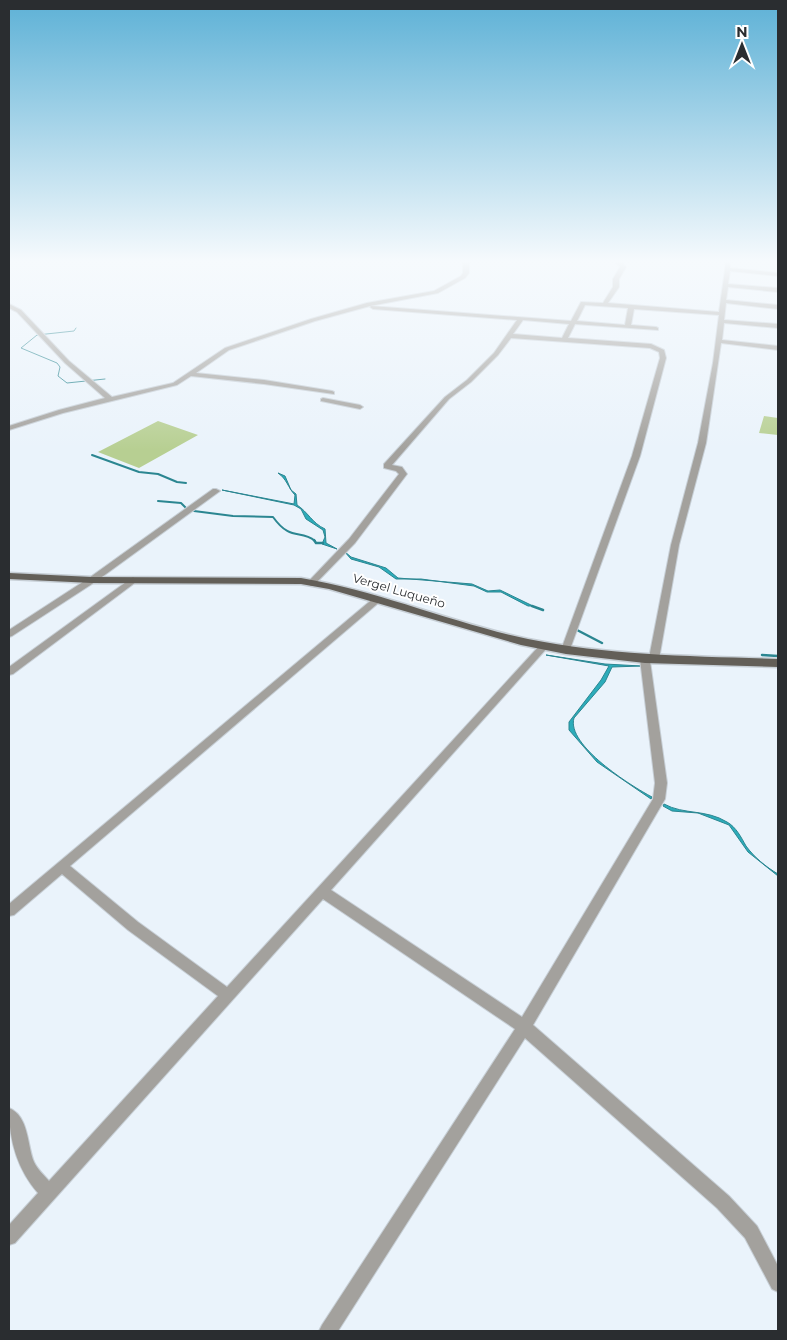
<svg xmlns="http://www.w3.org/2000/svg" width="787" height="1340" font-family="Montserrat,sans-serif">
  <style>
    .green { fill: #b7cf92 }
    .water { fill: #2cacba; stroke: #2b8691 }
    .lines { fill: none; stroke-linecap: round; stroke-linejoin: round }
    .stream-far2 { stroke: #2b8691; stroke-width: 1 }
    .stream-far1 { stroke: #2b8691; stroke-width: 2 }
    .stream { stroke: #2b8691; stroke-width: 2.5 }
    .minor-casing { stroke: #c7cfd6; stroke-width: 2 }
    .primary-casing { stroke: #c7cfd6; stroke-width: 3 }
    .minor { fill: #a3a19d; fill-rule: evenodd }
    .primary { fill: #635f58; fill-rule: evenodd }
    .labels { text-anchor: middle; stroke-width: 4; stroke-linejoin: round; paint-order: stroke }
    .street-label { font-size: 12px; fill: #2a2d30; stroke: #fff }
  </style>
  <rect width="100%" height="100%" fill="#eaf3fb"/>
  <path class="green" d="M764,416l14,2v17l-19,-2z
    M158,421l40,14 -59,33 -41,-16z"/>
  <path class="water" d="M278,473l7,3 6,14 5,4 1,11c11,7 15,18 28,24l1,14 11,6 -15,-5 3,-7 -2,-7 -17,-11 -5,-10 -7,-4 -72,-15 72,14 1,-9c-7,-7 -8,-16 -17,-22z
    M344,551l7,6 35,11 12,10 74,6 16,7 12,-1 33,16h-5l-27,-14h-14l-13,-6 -53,-7h-25l-17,-12 -28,-8z
    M546,655l59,9 36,2 -29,1 -7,15 -31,36c-8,27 57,68 78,79l-1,2 -54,-37 -28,-32v-8l32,-42 8,-14z
    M664,804c20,11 42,5 63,18 9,5 14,15 19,24 8,11 20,21 32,28v2l-30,-24 -19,-27 -31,-12 -26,-2 -9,-5z"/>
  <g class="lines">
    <path class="stream-far2" d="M76,328l-2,3 -37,4 -16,13 36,15 3,4 -2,9 9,7 38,-4"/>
    <path class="stream-far1" d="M92,455l47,17 19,2 19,8 9,1
      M158,501l23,2 5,5
      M194,511l39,5 40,1c18,25 27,12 42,24"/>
    <path class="stream" d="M314,540l2,3h7
      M532,606l11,4
      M577,630l25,13
      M762,655l16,1"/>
    <g class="minor-casing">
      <path id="minor" d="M463,263h6v10l-4,5 -27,15 -68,13 -55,15 -86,29 -33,23 68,7 68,11 2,1v2l-70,-10 -73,-8 -14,9 -114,28 -54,17v-4l50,-16 46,-12 -40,-35 -48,-51 -8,-4v-4l12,6 48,51 43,36 61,-14 52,-35 86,-29 56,-16 67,-12 27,-15 2,-3z
        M616,263h6l4,4 -7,12v8l-11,16 111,9 7,-49h4v5l48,5v3l-48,-5 -2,13 50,4v4l-50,-5 -2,13 52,5v4l-52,-6 -2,17 54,4v4l-54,-5 -2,17 56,6v4l-57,-7 -15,100 -27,102 -20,114 -5,3 -4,-1 17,122 -2,16 -132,226 196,171 28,30 21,40v26l-6,-3 -27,-51 -28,-30 -192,-170 -187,293h-19l3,-6 193,-296 -192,-130 -308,344 -6,2v-20l29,-32c-21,-24 -29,-53 -29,-85 20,8 18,37 25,54 3,7 10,13 15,19l169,-185 -90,-66 -66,-56 -48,41 -5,1v-12l366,-307h6l2,2 -313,267 68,56 89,65 314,-343h6l2,2 -2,2 -216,242 191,127 131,-218 2,-16 -15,-124 5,-3 4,2 22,-113 27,-102 15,-80 6,-48 -85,-6 -3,16 25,2 2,1v2l-83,-6 -7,14 83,6 13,6 2,8 -26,98 -71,196 -3,1 -5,-3 71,-194 28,-98 -1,-6 -9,-4 -139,-10 -13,17 -27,27 -22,17 -57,66 10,2 5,7 -52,69 -41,42 -3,1 -4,-3 42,-44 50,-65 -3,-3 -12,-3v-4l61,-67 22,-17 27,-27 23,-33 -144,-11 -3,-2 1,-1 200,15 10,-19 22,1 10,-16v-8l7,-12zM585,305l43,3 -3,17 -48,-4zM523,320l46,4 -7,14 -49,-4z
        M323,398l37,7 3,2 -3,2 -39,-8v-2z
        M213,489h3l4,2 -125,91 -83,54 -3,1v-7l80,-52z
        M133,577l4,3 -1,2 -123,92 -4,1v-8z"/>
    </g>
    <g class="primary-casing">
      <path id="primary" d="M9,573l83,4 209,1c78,13 151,45 227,61 83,17 166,17 250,20v8l-133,-4 -79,-9 -45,-9 -192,-56 -28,-5 -209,-1 -83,-4z"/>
    </g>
    <use href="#minor" class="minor"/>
    <use href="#primary" class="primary"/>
  </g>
  <linearGradient id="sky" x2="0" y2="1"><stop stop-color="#5db1d6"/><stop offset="0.58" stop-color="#f6fafd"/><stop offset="1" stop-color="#f6fafd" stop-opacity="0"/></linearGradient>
  <rect width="787" height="450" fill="url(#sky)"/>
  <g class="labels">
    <g class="street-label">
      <text transform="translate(399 591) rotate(16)" y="4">Vergel Luqueño</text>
    </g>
  </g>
  <rect width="787" height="1340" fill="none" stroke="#2a2d30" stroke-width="20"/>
  <g transform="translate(742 45)" stroke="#ffffff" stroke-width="4" paint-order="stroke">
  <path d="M0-4L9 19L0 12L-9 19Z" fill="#2a2d30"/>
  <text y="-8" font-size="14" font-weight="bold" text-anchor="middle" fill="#2a2d30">N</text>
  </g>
</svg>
